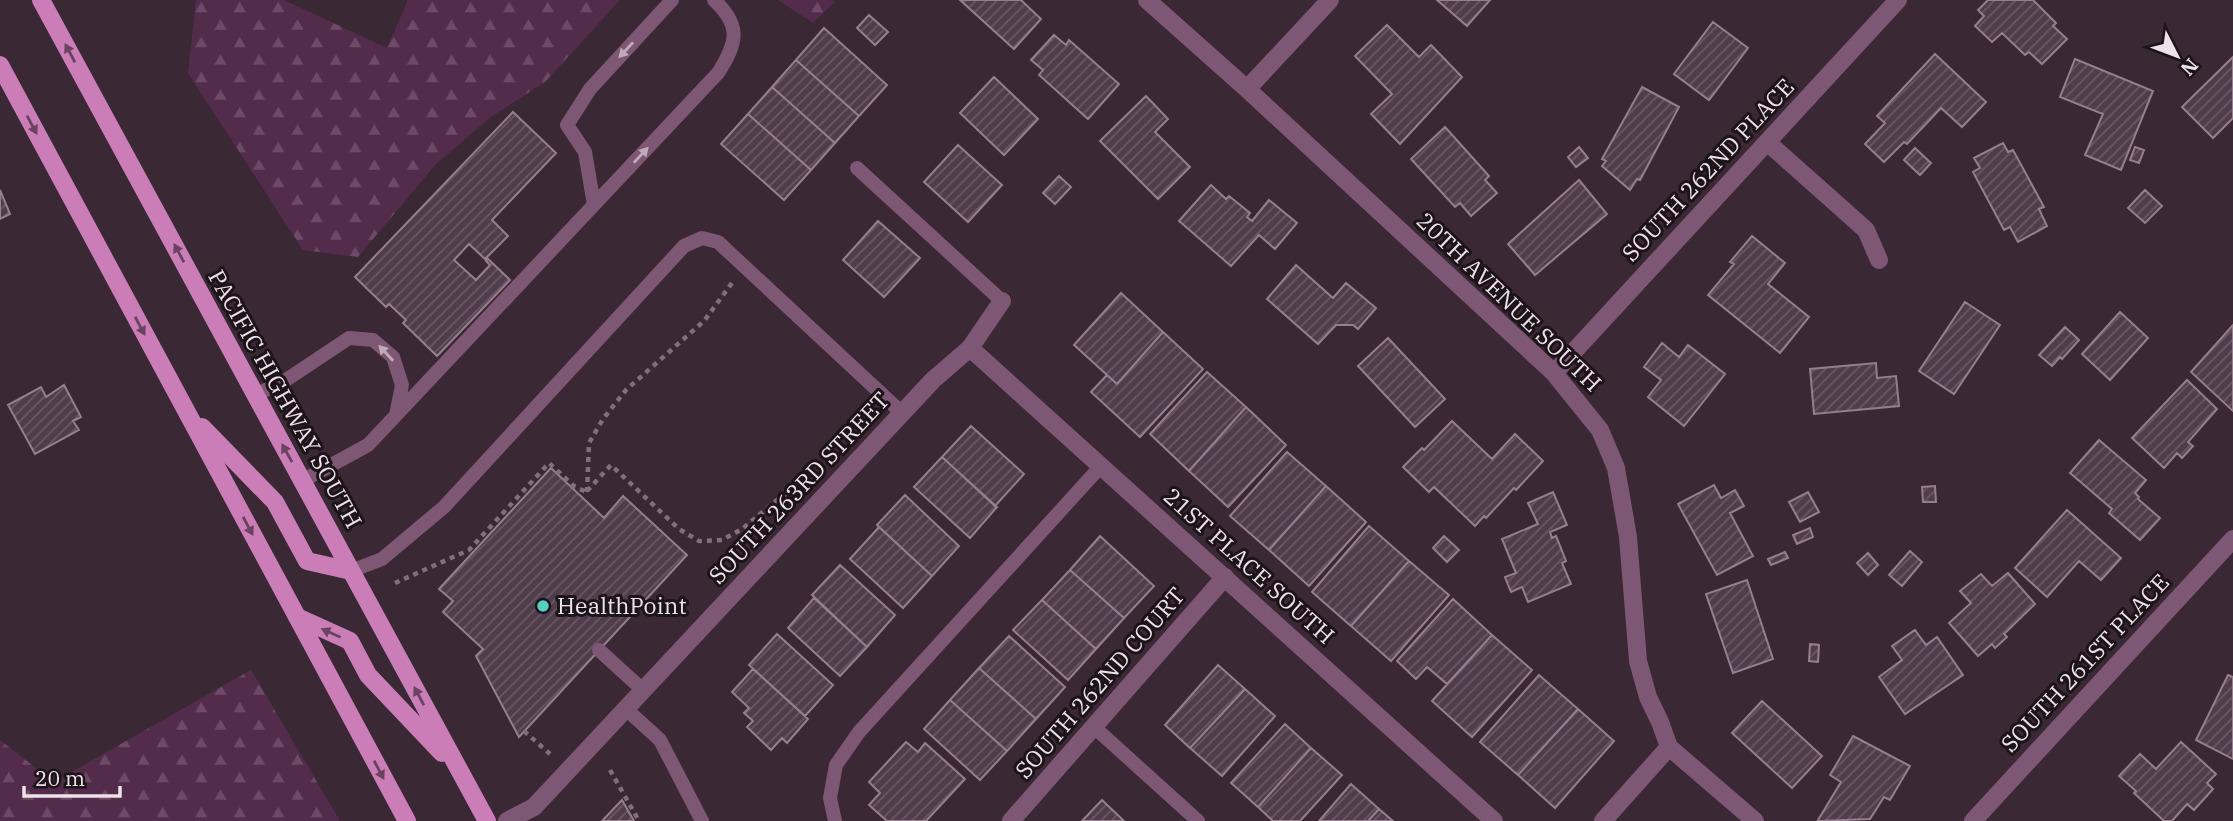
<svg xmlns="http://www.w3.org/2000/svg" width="2233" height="821" font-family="'IBM Plex Serif',serif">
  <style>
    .forest { fill: url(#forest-firs) }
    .building { fill: url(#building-hatch); stroke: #957f8e; stroke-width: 2 }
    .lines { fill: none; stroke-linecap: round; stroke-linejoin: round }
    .path { stroke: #80707b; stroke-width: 4.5; stroke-dasharray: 5 5; stroke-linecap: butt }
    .lane { stroke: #7d5773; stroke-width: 14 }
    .street { stroke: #7d5773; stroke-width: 18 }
    .primary { stroke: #cb7db8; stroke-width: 18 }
    .oneway { fill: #c1aaba }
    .oneway2 { fill: #6b4361 }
    .poi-dot { fill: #57cec2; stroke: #1c1419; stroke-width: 2.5 }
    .labels { text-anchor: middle; stroke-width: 6; stroke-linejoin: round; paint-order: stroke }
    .street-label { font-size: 23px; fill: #eee2ea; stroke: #1c1419 }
    .poi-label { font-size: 23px; fill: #eee2ea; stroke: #1c1419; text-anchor: start }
  </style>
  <defs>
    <pattern id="forest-firs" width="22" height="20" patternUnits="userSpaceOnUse" patternTransform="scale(1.75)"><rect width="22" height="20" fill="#542c4b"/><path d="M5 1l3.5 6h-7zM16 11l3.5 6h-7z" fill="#6d4a65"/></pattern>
    <pattern id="building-hatch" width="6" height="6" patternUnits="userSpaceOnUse" patternTransform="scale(1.75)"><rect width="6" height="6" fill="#503d4b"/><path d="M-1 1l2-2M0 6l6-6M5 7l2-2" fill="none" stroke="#6a5965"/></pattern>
  </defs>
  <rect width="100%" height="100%" fill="#3a2835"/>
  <path class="forest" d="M196,0h88l103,48 21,-48h212l-75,82 -53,34 -56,48 -78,93 -55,-7 -115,-177z
    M778,0h55l2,2 -22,21z
    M251,670l89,151h-340v-81l54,42z"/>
  <path class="building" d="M960,0h61l20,19 -27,30z
    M1437,0h53l-23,26z
    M1988,0h45l23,23 -3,3 14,13 -25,25 -13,-12 -4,3 -23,-22 -10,9 -17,-16 9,-10 -6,-6z
    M869,15l19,17 -13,13 -18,-17z
    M1713,22l35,26 -39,52 -35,-26z
    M1387,25l32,32 12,-12 31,32 -62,67 -29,-30 21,-20 -37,-38z
    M824,28l63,57 -28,31 -63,-56z
    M1054,35l12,10 3,-5 50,44 -31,35 -49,-44 4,-5 -12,-10z
    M1935,54l51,48 -24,25 -21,-19 -34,36 -3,-2 -20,20 -19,-18 20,-21 -8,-7z
    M2233,57v61l-20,20 -31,-31z
    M2075,59l78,32 -32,79 -36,-15 18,-41 -43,-17z
    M796,60l63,56 -24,27 -63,-56z
    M994,77l44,42 -34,36 -44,-42z
    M772,87l63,56 -24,27 -63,-56z
    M1642,87l37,20 -39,73 -3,-1 -7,11 -28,-24 4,-5 -4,-2z
    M1146,96l22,23 -13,13 35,35 -32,32 -58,-58z
    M513,112l43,41 -64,67 16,16 -23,23 -16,-15 -15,16 22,20 14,-15 -4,-4 2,-2 22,21 -73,76 -34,-33 3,-3 -17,-16 -3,3 -31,-30z
    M748,114l63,56 -27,30 -63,-56z
    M1445,127l44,49 -4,4 12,13 -26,23 -11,-13 -5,4 -44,-48z
    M2003,143l5,9 5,-2 31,57 -5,2 8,17 -29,16 -8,-15 -6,3 -31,-58 7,-4 -6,-10z
    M958,145l44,40 -34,37 -44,-40z
    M1579,147l9,11 -12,9 -8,-10z
    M2135,147l9,3 -5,13 -9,-3z
    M1915,148l16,15 -11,12 -16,-15z
    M1059,176l12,11 -16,17 -12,-11z
    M1579,180l28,34 -72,61 -27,-31z
    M1211,185l15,14 3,-3 21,17 -3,4 5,4 17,-21 28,23 -22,26 -16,-14 -28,31 -52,-45z
    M0,190l10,24 -10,5z
    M2145,190l17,16 -17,17 -17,-15z
    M878,221l42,37 -36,39 -41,-37z
    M1752,236l33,27 -17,21 41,33 -29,36 -72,-58 26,-31 -4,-2z
    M1296,265l37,33 13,-15 30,25 -18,21 -5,-4h-17l-18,19 -51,-45z
    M1121,293l42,39 -46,52 -43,-39z
    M1965,302l35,23 -46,69 -35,-23z
    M2120,312l28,26 -38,42 -28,-26z
    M2233,325v86l-42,-39z
    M2065,327l14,13 -17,19 -2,-2 -8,9 -13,-11z
    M1163,332l40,37 -63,68 -49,-45 16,-17 10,9z
    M1388,338l57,61 -30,28 -57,-61z
    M1662,343l17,14 9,-12 37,29 -41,52 -36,-29 13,-17 -17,-13z
    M1876,363l1,15 19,-2 3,30 -85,8 -4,-45z
    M1207,372l39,35 -57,64 -39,-37z
    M2187,380l30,29 -29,33 5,4 -11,12 -5,-5 -13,15 -32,-30z
    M64,385l17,32 -8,4 6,9 -44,24 -27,-49 33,-18 5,10z
    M1246,407l40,38 -58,62 -39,-36z
    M1452,421l40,38 23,-25 28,27 -27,29 -2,-2 -28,30 -2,-2 -9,10 -41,-39 -5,5 -26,-25 19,-19 2,2z
    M971,426l53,48 -29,32 -53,-49z
    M2099,440l47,40 -11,13 4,4 -1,2 22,19 -20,22 -31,-27 3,-4 -42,-36z
    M1287,452l39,34 -57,64 -39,-34z
    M942,457l55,50 -27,31 -56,-51z
    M551,468l53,50 19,-22 64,59 -168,182 -43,-81 7,-7 -40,-37 10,-11 -14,-12z
    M1714,485l7,13 14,-8 9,16 -14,7 23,43 -36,19 -39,-71z
    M1326,486l40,36 -57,64 -40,-36z
    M1935,486l1,16h-13l-1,-15z
    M1553,492l14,33 -17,7 2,6 4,-2 10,25 -4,2 9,21 -43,18 -6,-15 -11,5 -6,-15 11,-4 -14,-34 36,-15 -10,-21z
    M1808,492l11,20 -19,10 -11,-20z
    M905,495l54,51 -27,30 -55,-51z
    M2067,510l54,48 -20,22 -22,-19 -32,36 -32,-29z
    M1369,526l40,35 -58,65 -39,-34z
    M879,527l53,49 -29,32 -53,-49z
    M1810,528l3,9 -16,7 -4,-9z
    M1100,536l54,50 -30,32 -54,-48z
    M1444,536l15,14 -12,12 -14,-14z
    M1910,551l12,11 -20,24 -13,-11z
    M1785,552l3,6 -17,7 -3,-6z
    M1868,553l10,12 -10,10 -11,-12z
    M1409,561l40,34 -58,66 -40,-35z
    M840,565l55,50 -28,32 -55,-52z
    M1070,570l54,48 -28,31 -54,-49z
    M2008,573l27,31 -31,30 3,3 -12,11 -3,-4 -14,12 -29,-33 22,-20 -11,-12 21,-17 11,12z
    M1747,580l26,79 -40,14 -27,-79z
    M814,598l53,49 -27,29 -52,-48z
    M1453,599l39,36 -45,49 -20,-17 -11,12 -19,-18z
    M1042,600l54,49 -28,31 -55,-50z
    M1915,630l11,15 11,-8 26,38 -58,39 -26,-37 23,-17 -10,-14z
    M777,634l56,51 -28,31 -56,-51z
    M1492,635l40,35 -60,67 -40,-36z
    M1009,636l56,51 -29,32 -57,-51z
    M1810,644l9,1 -1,17 -9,-1z
    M1218,665l27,24 -55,59 -25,-23z
    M979,668l57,51 -29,32 -57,-51z
    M753,669l55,50 -21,24 -5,-5 -11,12 -24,-23 6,-6 -9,-8 5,-5 -17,-16z
    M1539,675l39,34 -60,66 -38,-33z
    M2228,675l5,2v82l-37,-19z
    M1245,689l30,27 -53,60 -32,-28z
    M950,700l57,51 -27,29 -56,-51z
    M1762,701l60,55 -30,32 -60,-55z
    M1578,709l36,32 -59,67 -37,-33z
    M1285,724l26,24 -53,59 -27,-24z
    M1853,736l57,30 -20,34 -6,-3 -14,22 -50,2 -2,-1 23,-38 -11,-7z
    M906,742l12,10 7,-9 40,36 -39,42h-39l-18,-16 11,-12 -11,-11z
    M2181,742l35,32 -9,9 6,6 -19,21 -7,-6 -15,17h-8l-30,-28 2,-2 -17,-15 21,-22 16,15z
    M1311,748l31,27 -42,46h-27l-15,-14z
    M1351,784l28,25 -11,12h-49z
    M622,800l12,21h-32z
    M1102,800l22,21h-42z
    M1379,809l14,12h-25z"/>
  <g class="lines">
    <path class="path" d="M587,491l24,-26 68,64 20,12 23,-1 20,-11 41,-34 5,5
      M587,492l2,-49 14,-24 23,-29 78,-69 28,-38
      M395,583l74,-33 80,-87 26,24 12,5
      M524,731l26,23
      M610,770l29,51"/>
    <path class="lane" d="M857,168l145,133
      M594,205l-9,-53 -18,-27 23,-36 82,-89
      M255,395l31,-15 63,-42 24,2 20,17 9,28 -6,30
      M302,481l66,-36 350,-372c19,-30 24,-47 -4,-73
      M351,571l31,-12 62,-52 240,-261 18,-8 16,4 184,171
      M599,650l45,41
      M626,709l34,31 42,81
      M1094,727l104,94
      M835,821l-5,-23 6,-33 23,-33 243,-267"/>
    <path class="street" d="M1147,0l100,89 307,284 46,57 16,38 12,69 10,124 10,36 12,25 9,25 86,74
      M1247,89l83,-89
      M1767,142l99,88 13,30
      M970,348l524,473
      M1554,373l344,-373
      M507,821l27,-14 399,-427 37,-32 32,-47
      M1011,821l214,-244
      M1603,821l66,-74
      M1973,821l260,-282"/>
    <path class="primary" d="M41,0l446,821
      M0,65l407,756
      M202,427l73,75 32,59 44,10
      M297,617l53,24 18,34 74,78"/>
  </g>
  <defs><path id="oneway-solid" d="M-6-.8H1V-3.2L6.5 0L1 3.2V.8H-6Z" transform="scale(1.75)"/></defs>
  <g class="oneway">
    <use href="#oneway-solid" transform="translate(626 50) rotate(133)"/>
    <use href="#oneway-solid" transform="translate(641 155) rotate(-47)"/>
    <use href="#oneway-solid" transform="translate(386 353) rotate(-133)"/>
  </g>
  <g class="oneway2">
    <use href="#oneway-solid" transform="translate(70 53) rotate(-118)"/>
    <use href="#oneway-solid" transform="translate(32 125) rotate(62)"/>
    <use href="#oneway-solid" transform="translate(179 253) rotate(-118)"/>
    <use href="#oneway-solid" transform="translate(140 326) rotate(62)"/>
    <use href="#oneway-solid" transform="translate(287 453) rotate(-119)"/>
    <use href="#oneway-solid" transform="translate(248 526) rotate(62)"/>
    <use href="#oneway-solid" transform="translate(331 633) rotate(-156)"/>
    <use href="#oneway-solid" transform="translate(419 696) rotate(-118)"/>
    <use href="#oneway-solid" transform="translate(379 770) rotate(62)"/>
  </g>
  <circle class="poi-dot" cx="543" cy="606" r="7"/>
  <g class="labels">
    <g class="street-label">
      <text transform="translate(1708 170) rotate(-47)" y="8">SOUTH 262ND PLACE</text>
      <text transform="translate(1509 302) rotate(44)" y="8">20TH AVENUE SOUTH</text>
      <text transform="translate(285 399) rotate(61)" y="8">PACIFIC HIGHWAY SOUTH</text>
      <text transform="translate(799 488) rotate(-47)" y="8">SOUTH 263RD STREET</text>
      <text transform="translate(1249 566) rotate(42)" y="8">21ST PLACE SOUTH</text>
      <text transform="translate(2085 663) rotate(-47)" y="8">SOUTH 261ST PLACE</text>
      <text transform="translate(1100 683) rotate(-49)" y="8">SOUTH 262ND COURT</text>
    </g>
    <g class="poi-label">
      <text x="557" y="614">HealthPoint</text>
    </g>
  </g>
  <g transform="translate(2177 56) rotate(132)" stroke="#1c1419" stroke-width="5" paint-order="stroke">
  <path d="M0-5L12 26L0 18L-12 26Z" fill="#eee2ea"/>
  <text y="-10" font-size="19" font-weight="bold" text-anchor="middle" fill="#eee2ea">N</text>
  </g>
  <path d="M24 786v10h96v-10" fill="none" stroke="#eee2ea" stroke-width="3.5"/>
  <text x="35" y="786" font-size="21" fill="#eee2ea" stroke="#1c1419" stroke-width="5" paint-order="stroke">20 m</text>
</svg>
